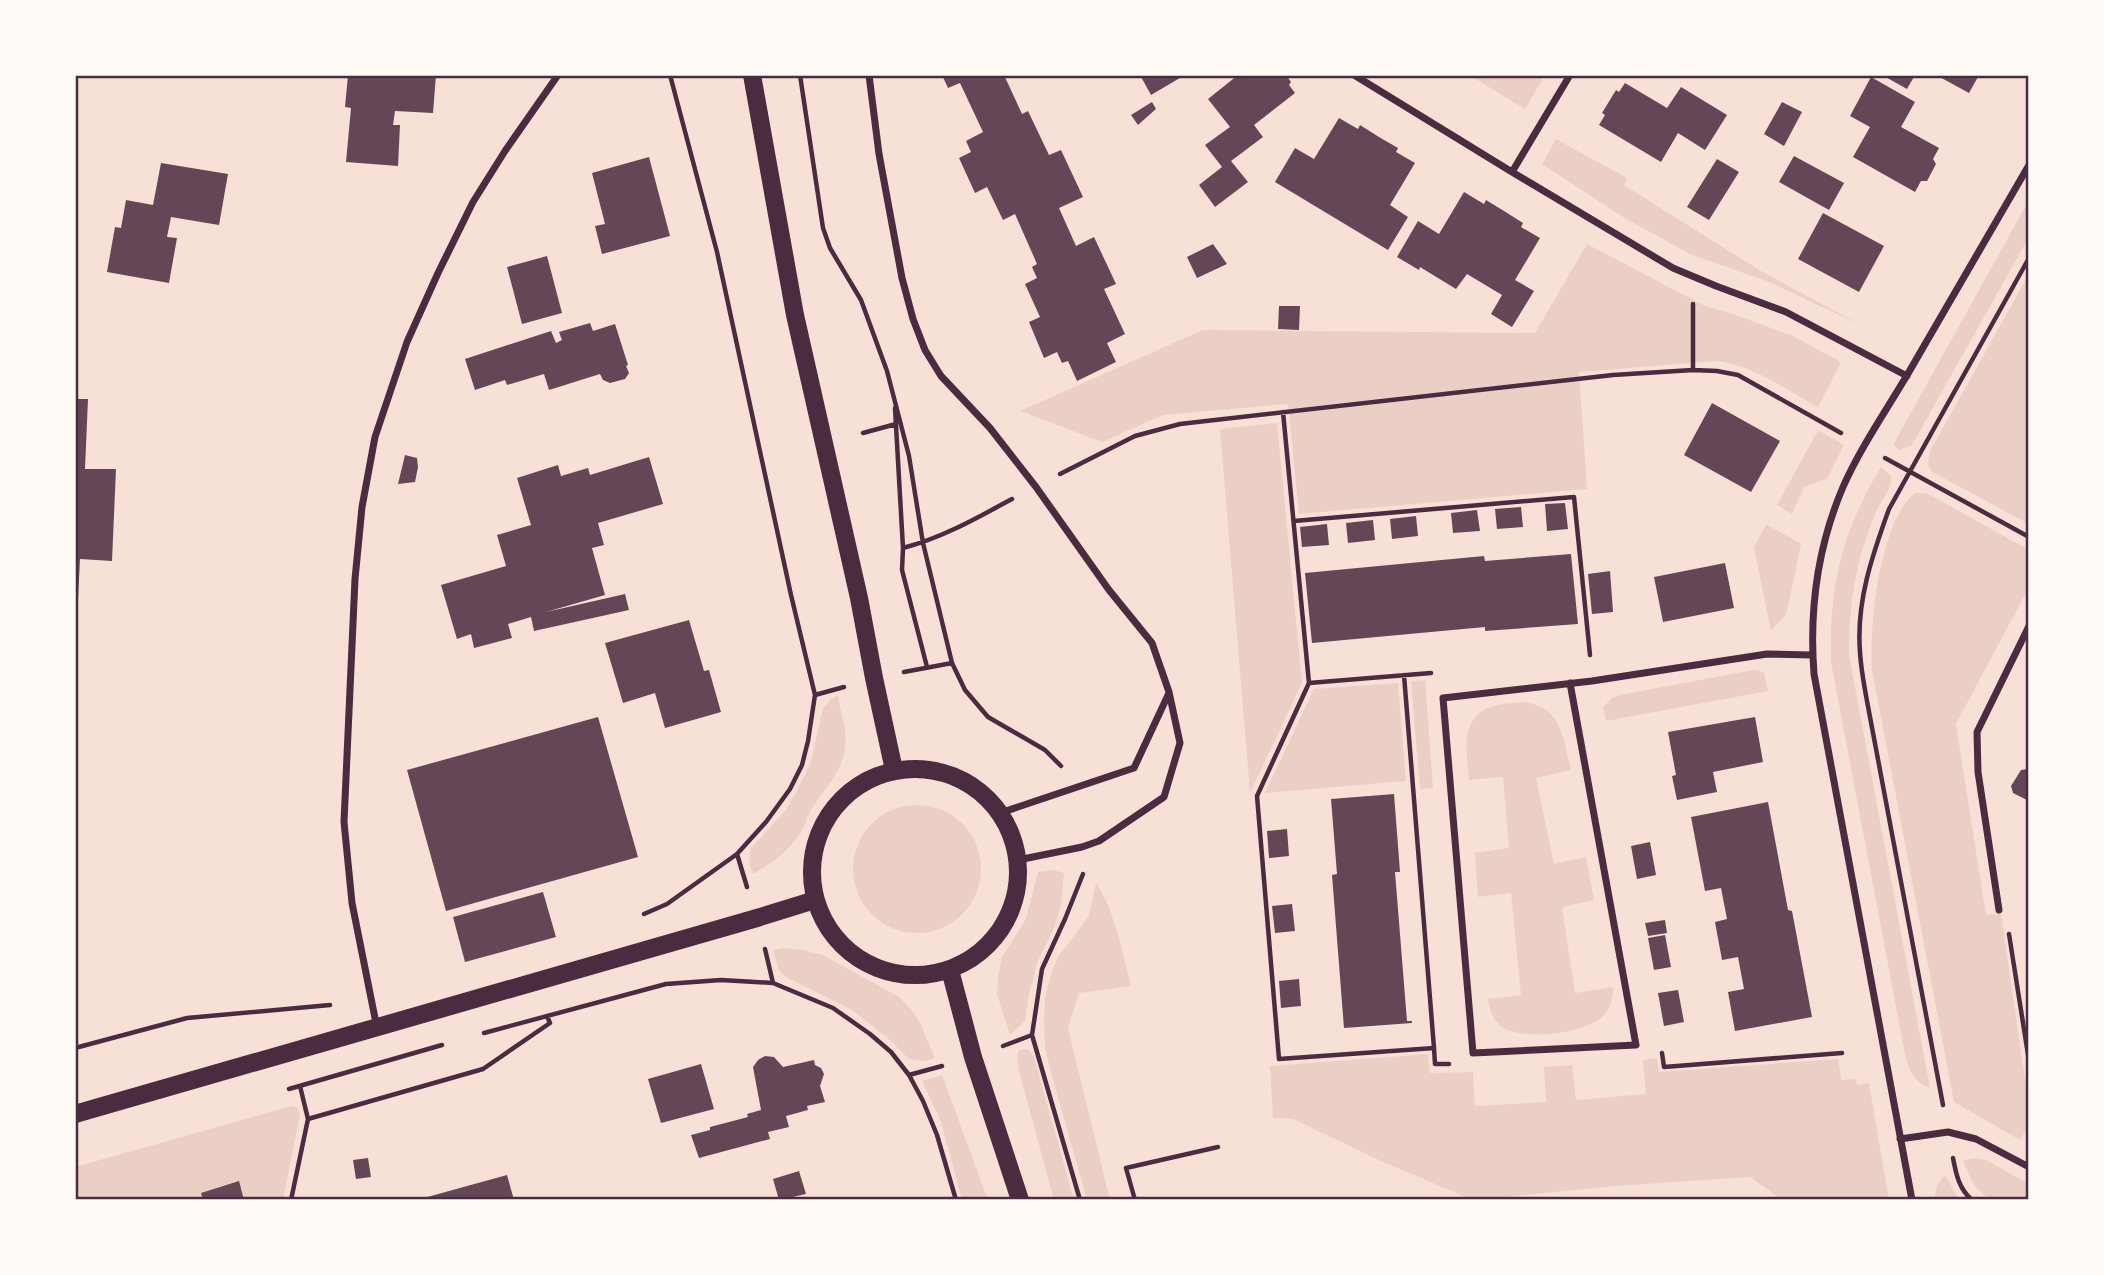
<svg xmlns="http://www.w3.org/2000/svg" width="2104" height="1275" font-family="'Golos Text',sans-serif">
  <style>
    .green { fill: #ebcfc5 }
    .building { fill: #644757 }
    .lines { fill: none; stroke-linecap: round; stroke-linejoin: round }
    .path { stroke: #4a2c40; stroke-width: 4.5 }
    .minor { stroke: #4a2c40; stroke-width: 7 }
    .primary { stroke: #4a2c40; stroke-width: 18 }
    .neatline { fill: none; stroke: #4a2c40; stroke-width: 2.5 }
  </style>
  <rect width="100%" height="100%" fill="#f7e1d7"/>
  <path class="green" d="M1469,75h76l-20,34z
    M1556,139l71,39 -3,7 137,86 100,54 -92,-43 -79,-28 -67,-37 -81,-53z
    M2029,200v37l-117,208 -12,5 -7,-5z
    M1587,244l118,62 31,9 57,21 48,26 -23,45c-33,-18 -65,-42 -102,-46l-137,11 8,117 -288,25 -11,-110 -125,11 -61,27 -82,-31 183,-81 332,3z
    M2029,274v250l-97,-52 -4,-6 2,-15z
    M1277,423l25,260 -52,110 -30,-364z
    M1818,430l26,15 -17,34 -23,8 -12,27 -15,-9z
    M1881,467l10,9c1,12 -6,19 -12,30 -5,9 -9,20 -12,30 -14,39 -18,78 -18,119l81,433c-12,-4 -20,-15 -24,-28l-75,-398c-2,-76 11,-131 50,-195z
    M1915,493h10l9,4 95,53v37l-73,137 30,191 15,-2 28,195v17l-9,15 -66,-38 -82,-432c-3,-44 7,-148 43,-177z
    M1766,524l35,20 -14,67 -4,7 -12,13 -17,-83z
    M1754,670l10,2 4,19 -162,30 -3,-14 9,-9 7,-3z
    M1425,680l8,108 -13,1 -9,-108z
    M1398,683l8,98 -141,12 49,-104z
    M838,695c2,18 10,34 7,53 -3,23 -17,37 -30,56 -6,7 -8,16 -12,24 -12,22 -29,34 -50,46l-4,-11 2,-15 35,-38 9,-16 16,-32 12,-54 8,-9z
    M1522,702c40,3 41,36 49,68l-35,8 18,86 32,-7 8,43 -32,7 13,86 38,-6c0,11 -2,22 -11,30 -17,17 -79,24 -100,10 -10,-7 -12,-17 -14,-28l33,-4 -10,-102 -33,4 -3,-44 34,-5 -6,-71 -34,3c-2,-24 -10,-60 19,-72 10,-5 23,-4 34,-6z
    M853 869a64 64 0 1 1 128 0a64 64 0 1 1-128 0Z
    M1053,870l11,3 -3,32 -7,23 -17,35 -9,36 -3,22 -15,14 -13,-41 1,-18 4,-19 24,-38 12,-47z
    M1096,883c18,25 27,72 35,103l-52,7 -11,35 42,172h-23l-35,-124 -7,-28 -1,-27 1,-23 5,-21 8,-20 31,-41z
    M784,948l20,2 19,5 76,42 13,13 8,13 15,35 -9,3 -17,-2 -19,-19 -38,-30 -66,-33 -7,-7 -6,-20z
    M1023,1049h5l6,8 40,143h-20l-35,-129 -2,-13 1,-7z
    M1428,1054l2,19 43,-1 2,34 71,-4 -2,-35 28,-2 4,35 70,-6 -3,-34 14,-2 2,14 179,-13 3,21 15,-1 1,6 12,-2 20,117h-107l-32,-23 -135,9 -142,14 -92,-39 -88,-42 -20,-1 -3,-52z
    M942,1075l46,125h-26l-21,-78 -19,-41z
    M292,1106l6,2 2,7 -17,85h-208v-33z
    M1976,1158l10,2 43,24v16c-42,0 -50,3 -66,-40z
    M1944,1176l3,2 12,22h-25l3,-15z"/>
  <path class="building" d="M348,75h88l-3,38 -38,-2 -2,14h7l-2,41 -52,-4 5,-54 -6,-1z
    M942,75h62l18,39 6,-3 21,44 12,-5 22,47 -24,11 17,38 18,-9 22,47 -12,5 21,45 -18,9 9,19 -39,19 -9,-20 -6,2 -5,-11 -13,6 -15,-36 11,-5 -15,-33 12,-6 -5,-11 5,-3 -22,-50 -12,6 -16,-33 -12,6 -16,-35 12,-6 -5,-11 17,-9 -23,-49 -12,5z
    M1140,75h45l-34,20z
    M1238,75h48l5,7 -2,3 6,8 -41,32 9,12 -32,24 17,21 -33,25 -16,-22 23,-18 -17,-22 25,-18 -22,-28z
    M1882,75h33l-8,14z
    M1936,75h43l-10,18z
    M1871,77l44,25 -14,25 38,21 -6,11 3,5 -9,17h-6l-6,11 -62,-35 17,-30 -20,-11z
    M1625,83l42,25 14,-21 46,28 -22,35 -27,-17 -17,29 -62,-37 6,-10 -3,-2 14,-23 3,2z
    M1152,102l4,7 -18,16 -7,-10z
    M1782,102l20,10 -18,34 -20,-12z
    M1339,118l19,11 2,-4 19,12 19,11 -2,4 19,11 -25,42 18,12 -20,33 -113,-68 20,-34 19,11z
    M1794,156l50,27 -15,27 -50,-28z
    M649,157l21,79 -68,18 -7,-28 10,-2 -13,-51z
    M1717,159l22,13 -30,48 -22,-13z
    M161,163l67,11 -9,51 -48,-8 -4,20 10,1 -8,45 -62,-11 8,-45 6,1 5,-28 27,5z
    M1464,192l20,12 2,-4 18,11 19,12 -2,4 19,11 -25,42 19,11 -22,36 -21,-13 11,-19 -35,-21 -11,15 -36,-22 -1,3 -22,-13 21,-36 21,13z
    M1823,213l61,33 -25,46 -61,-33z
    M1213,244l14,20 -30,14 -10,-21z
    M547,256l15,57 -40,11 -15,-57z
    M1279,306h21l-1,24 -21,-1z
    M590,323l3,8 22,-7 13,41 -2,1 3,7 -4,6 -15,4 -7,-3 -3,-6 -51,16 -5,-16 -37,11 -2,-5 -30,10 -10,-31 86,-28 5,12 6,-3 -3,-8z
    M75,399h13l-3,70h31l-4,92 -32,-2 -3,61h-2z
    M1712,403l68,38 -29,51 -67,-37z
    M405,455l12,3 1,9 -3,15 -17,2z
    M649,457l14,47 -65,19 6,22 -12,3 13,47 -59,17 79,-18 4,16 -95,21 -3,-14 -23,7 4,14 -38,10 -3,-14 -14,5 -16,-54 65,-19 -9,-31 34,-10 -14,-47 41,-13 3,11 27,-8 2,7z
    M1565,503l3,26 -21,2 -2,-27z
    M1521,507l2,20 -26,2 -2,-20z
    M1477,510l3,21 -27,2 -2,-20z
    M1416,516l2,20 -26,3 -2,-20z
    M1373,520l2,20 -27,3 -2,-20z
    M1327,524l2,21 -27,2 -2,-20z
    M1571,554l7,70 -93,7v-4l-173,16 -7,-70 179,-17 1,5z
    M1725,563l9,45 -71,14 -9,-45z
    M1610,571l3,41 -21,2 -4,-40z
    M689,620l15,51 5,-1 12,42 -56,16 -10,-35 -32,10 -18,-60z
    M598,717l40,140 -192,54 -39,-141z
    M1755,717l8,45 -50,10 4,20 -40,8 -5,-24 4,-1 -8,-43z
    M2029,765v36l-16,-8 -2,-7 10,-16 6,-1z
    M1394,794l6,78h-5l9,112 3,37h5v2l-68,5 -12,-153 5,-1 -6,-75z
    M1768,802l20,108 4,1 20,106 -77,14 -7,-39 16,-3 -6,-32 -16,3 -7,-38 12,-3 -6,-31 -16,3 -14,-74z
    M1287,829l2,27 -20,2 -2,-27z
    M1650,842l6,33 -19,4 -6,-33z
    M543,892l13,45 -91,25 -12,-45z
    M1292,904l3,27 -20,2 -3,-27z
    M1665,920l2,13 -19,3 -3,-13z
    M1665,935l6,32 -17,3 -6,-32z
    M1299,979l2,27 -20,2 -2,-27z
    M1678,990l6,32 -20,4 -6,-33z
    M765,1056l9,1 9,10 31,-7 1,5 6,3 3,6 -4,12 5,16 -18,4 1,4 -22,6 3,11 -21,5 2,7 -71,19 -8,-23 19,-5v-3l38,-10 -1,-3 14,-4 -8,-43 5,-7z
    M701,1064l13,45 -53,14 -13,-44z
    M368,1158l3,19 -15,2 -3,-19z
    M799,1171l7,23 -27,6 -6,-21z
    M507,1175l7,25h-94v-1z
    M239,1181l5,19h-41l-2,-7z"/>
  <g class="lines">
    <path class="path" d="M800,75l23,153 7,20 31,52 26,71 22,85 14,87 29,120 13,27 23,27 57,33 16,16
      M1693,304v66
      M895,408l8,140 -1,22 25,97
      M1283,412l26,271 -52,113 22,263 155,-11 1,16h14
      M863,433l33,-9
      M1885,458l144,79
      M1060,474l75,-38 45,-12 433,-49 80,-5 24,1 21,4 103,58
      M1294,521l280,-24 16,158
      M903,548c39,-10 74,-30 109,-49
      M904,672l48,-9
      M1404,675l30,373
      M1309,683l122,-10
      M815,695l29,-8
      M737,854l10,33
      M644,914l23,-10 70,-50 29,-32 24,-33 12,-24 6,-24 7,-46 -24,-100 -74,-343 -47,-177
      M2009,934l20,127
      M765,949l8,34
      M484,1033l182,-49 55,-4 52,3 60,25 37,26 21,18 18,23 14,26 14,34 19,65
      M1003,1046l29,-11
      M75,1048l112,-30 143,-13
      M1662,1053l2,14 178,-14
      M909,1075l33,-9
      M289,1089l153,-44
      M1943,1105l-76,-404c-3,-16 -6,-32 -7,-49 -4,-50 12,-96 29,-143l140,-251
      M308,1119l175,-50 67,-46 -3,-7
      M1953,1158c3,16 6,31 19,42
      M291,1200l17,-81 -8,-33
      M1080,1200l-48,-165 10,-66 23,-50 18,-45
      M1135,1200l-9,-32 92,-21"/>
    <path class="minor" d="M869,75l10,79 23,124 11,41 12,31 16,26 49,52 46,59 73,103 43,53 17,49 11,51 -16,54 -65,44 -17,6 -64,13
      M1354,75l158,97 58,-97
      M1512,172l161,96 43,18 70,26 121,64
      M1570,683l66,362 -163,8 -30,-355 149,-17 175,-27 45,1
      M1000,813l134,-45 35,-75
      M1999,910l-21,-138 -1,-40 52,-106
      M377,1028l-25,-125 -8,-81 11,-243 7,-72 13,-70 32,-95 31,-69 35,-71 32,-51 53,-76
      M1900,1139l48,-7 28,7 53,28
      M1912,1200l-98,-526c-5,-65 3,-126 29,-187 20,-45 50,-86 74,-129 37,-64 75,-129 112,-193"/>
    <path class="primary" d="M752,75l43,240 64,283 15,80 20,92
      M812 872a103 103 0 1 1 206 0a103 103 0 1 1-206 0Z
      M950,970l23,87 47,143
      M75,1114l682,-196 58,-18"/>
  </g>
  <rect width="2104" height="1275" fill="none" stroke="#fffaf5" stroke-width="154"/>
  <rect x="77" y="77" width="1950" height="1121" class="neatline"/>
</svg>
